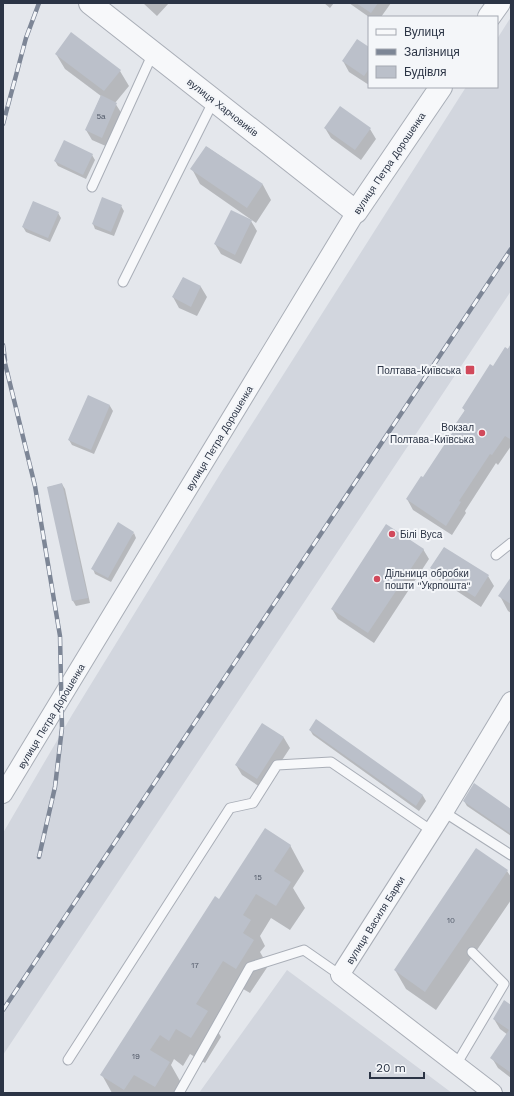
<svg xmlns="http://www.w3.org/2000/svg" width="514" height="1096" font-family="'Work Sans',sans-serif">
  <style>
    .built { fill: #d2d6de }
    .shadow { fill: #0003 }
    .building { fill: #bbc0ca }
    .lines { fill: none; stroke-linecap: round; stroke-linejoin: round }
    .service-casing { stroke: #a9aeb7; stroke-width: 11 }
    .minor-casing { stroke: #a9aeb7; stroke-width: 20 }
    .tertiary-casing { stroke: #a9aeb7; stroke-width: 24 }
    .service { stroke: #f7f8fa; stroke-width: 9 }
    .minor { stroke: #f7f8fa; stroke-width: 18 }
    .tertiary { stroke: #f7f8fa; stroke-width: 22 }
    .rail-casing { stroke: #7d8696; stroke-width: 4.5 }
    .rail { stroke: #f4f6f9; stroke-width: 3; stroke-dasharray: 9; stroke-linecap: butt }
    .poi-dot { fill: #d1495b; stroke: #f4f6f9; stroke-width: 1.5 }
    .labels { text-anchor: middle; stroke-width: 4; stroke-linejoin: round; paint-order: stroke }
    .number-label { font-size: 8px; fill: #4f5766 }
    .street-label { font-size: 10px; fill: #2b3445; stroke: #f4f6f9 }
    .poi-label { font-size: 10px; fill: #2b3445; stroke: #f4f6f9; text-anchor: end }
  </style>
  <rect width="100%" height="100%" fill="#e4e7ec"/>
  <path class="built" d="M511,17v274l-508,764v-222l69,-118 150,-244 244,-384h31v-48z
    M287,970l46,34 119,89h-253z"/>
  <path class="shadow" d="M143,3h26l-12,13z
    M324,3h10l-4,5z
    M349,3h42l-10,14h-12z
    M369,49v36l-20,-13 -6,-11z
    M56,54l64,17 9,15 -14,17 7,11 -14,33 -16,-7 -6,-10 15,-34 -36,-27z
    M325,128l45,1 6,10 -15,21 -30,-22z
    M207,147l56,38 8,15 -15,23 -56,-39 -8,-15z
    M92,155l3,5 -9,19 -28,-13 -3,-5z
    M103,199l18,7 3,5 -10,25 -19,-7 -2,-5z
    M58,213l3,5 -11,24 -24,-10 -3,-5z
    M251,221l6,10 -16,33 -20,-10 -6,-10z
    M183,278l18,9 6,10 -10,19 -18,-8 -6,-11z
    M511,345v101l-13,19 -2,-2 -31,48 1,2 -14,22 -39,-25 -6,-11 17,-20 31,-47 -2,-3 12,-18 -2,-3z
    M88,397l22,9 3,5 -19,43 -22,-9 -3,-5z
    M62,484l3,5 25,114 -14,3 -3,-5 -25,-114z
    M134,533l2,5 -25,44 -16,-8 -2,-5z
    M444,548l44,28 6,10 -13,21 -44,-29 -6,-10z
    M423,549l6,10 -55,84 -36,-24 -6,-10z
    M511,579v34l-3,-2 -8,-15z
    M317,721l106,75 3,5 -7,10 -106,-76 -3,-5z
    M262,724l22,14 6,10 -27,41 -21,-14 -6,-10z
    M464,801l47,9v26l-44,-30z
    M290,845l14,26 -11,17 12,20 -15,22 -19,-12 -11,18 5,10 -5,6 8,14 -18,27 -12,-7 -25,37 8,14 -16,26 -15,-9 -7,12 -9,-7 -3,6 13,23 -3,5h-69l-10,-18 117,-175z
    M507,871l4,6v23l-75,110 -30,-21 -11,-19z
    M511,1006v72l-13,-10 -6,-10 16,-23 -8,-6 -6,-10z"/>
  <path class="building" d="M356,3h22l-7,10z
    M71,32l50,38 -17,21 -49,-37z
    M357,39l12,8v22l-5,7 -22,-15z
    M101,95l16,8 -15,35 -17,-8z
    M340,106l31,22 -16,22 -31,-22z
    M64,140l29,14 -10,21 -29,-14z
    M206,146l57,38 -16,24 -57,-39z
    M102,197l20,8 -11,27 -19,-8z
    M33,201l26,11 -11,26 -26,-11z
    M231,210l21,10 -17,35 -21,-11z
    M183,277l18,9 -10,21 -19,-10z
    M511,343v96h-1l-5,-3 -13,19 -2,-1 -31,47 2,1 -15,24 -40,-27 15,-23 2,1 31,-47 -2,-1 13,-19 -3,-2 28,-44 3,2 12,-19 3,2z
    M88,395l22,10 -19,45 -23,-10z
    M62,483l26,115 -16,3 -25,-114z
    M118,522l16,10 -26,46 -17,-9z
    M386,524l38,25 -56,84 -37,-24z
    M444,547l45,28 -14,22 -45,-29z
    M511,577v27l-13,-8z
    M316,719l107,76 -7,11 -107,-76z
    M262,723l22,14 -27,42 -22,-14z
    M474,783l37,26v25l-48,-33z
    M265,828l26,17 -17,26 17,11 -15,24 -20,-12 -13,21 8,5 -8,13 11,7 -18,29 -13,-8 -27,43 12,7 -17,27 -15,-9 -7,12 -9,-6 -10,15 20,12 -15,25 -21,-12 -10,15 -24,-15 115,-179 4,3z
    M476,848l32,22 -83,122 -31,-22z
    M504,1000l7,5v68l-21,-15 19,-28 -16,-11z"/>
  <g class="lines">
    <g class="service-casing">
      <path id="service" d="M92,187l61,-134
        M123,282l91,-182
        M496,555l15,-12
        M444,812l67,43
        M68,1060l162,-252 23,-5 24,-38 54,-3 101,69
        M456,1065l48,-81 -32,-32
        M179,1093l71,-126 54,-17 36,25"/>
    </g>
    <g class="minor-casing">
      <path id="minor" d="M3,794l353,-582
        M493,1093l-153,-118 104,-163 67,-111"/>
    </g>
    <g class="tertiary-casing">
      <path id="tertiary" d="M90,3l266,209 85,-125
        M489,17l10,-14"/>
    </g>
    <use href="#service" class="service"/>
    <use href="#minor" class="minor"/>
    <use href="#tertiary" class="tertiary"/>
    <g class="rail-casing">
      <path id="rail" d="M3,124l23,-86 13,-35
        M3,345l2,15
        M3,355l32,131 25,150 2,92 -7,59 -16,70
        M3,1010l508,-761"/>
    </g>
    <use href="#rail" class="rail"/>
  </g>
  <g class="poi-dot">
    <rect x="465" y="365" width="10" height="10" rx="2"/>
    <circle cx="482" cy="433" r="4"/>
    <circle cx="392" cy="534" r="4"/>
    <circle cx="377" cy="579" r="4"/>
  </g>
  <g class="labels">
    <g class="number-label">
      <text x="101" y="119">5а</text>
      <text x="258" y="880">15</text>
      <text x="451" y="923">10</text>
      <text x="195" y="968">17</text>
      <text x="136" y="1059">19</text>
    </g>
    <g class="street-label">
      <text transform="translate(223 107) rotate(38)" y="4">вулиця Харчовиків</text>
      <text transform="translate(389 163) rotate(-56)" y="4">вулиця Петра Дорошенка</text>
      <text transform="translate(219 438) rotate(-59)" y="4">вулиця Петра Дорошенка</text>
      <text transform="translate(51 716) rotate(-59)" y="4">вулиця Петра Дорошенка</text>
      <text transform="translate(375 920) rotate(-58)" y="4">вулиця Василя Барки</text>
    </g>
    <g class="poi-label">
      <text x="461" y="374">Полтава-Київська</text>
      <text x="474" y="431">Вокзал<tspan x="474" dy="12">Полтава-Київська</tspan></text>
      <text x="400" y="538" text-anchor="start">Білі Вуса</text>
      <text x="385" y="577" text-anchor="start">Дільниця обробки<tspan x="385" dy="12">пошти "Укрпошта"</tspan></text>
    </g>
  </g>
  <rect width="514" height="1096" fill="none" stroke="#2b3445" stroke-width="8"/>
  <rect x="368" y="16" width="130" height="72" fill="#f4f6f9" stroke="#a4a8b1"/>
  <rect x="376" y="29" width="20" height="6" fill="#f7f8fa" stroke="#a4a8b1"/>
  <text x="404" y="36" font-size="12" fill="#2b3445">Вулиця</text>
  <rect x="376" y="49" width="20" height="6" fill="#7d8696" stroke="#a4a8b1"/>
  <text x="404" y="56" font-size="12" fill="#2b3445">Залізниця</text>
  <rect x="376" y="66" width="20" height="12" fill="#bbc0ca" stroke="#a4a8b1"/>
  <text x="404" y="76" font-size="12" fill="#2b3445">Будівля</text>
  <path d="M370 1072v6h54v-6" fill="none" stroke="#2b3445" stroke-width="2"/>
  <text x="376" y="1072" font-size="12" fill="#2b3445" stroke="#f4f6f9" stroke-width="3" paint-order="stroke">20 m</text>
</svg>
